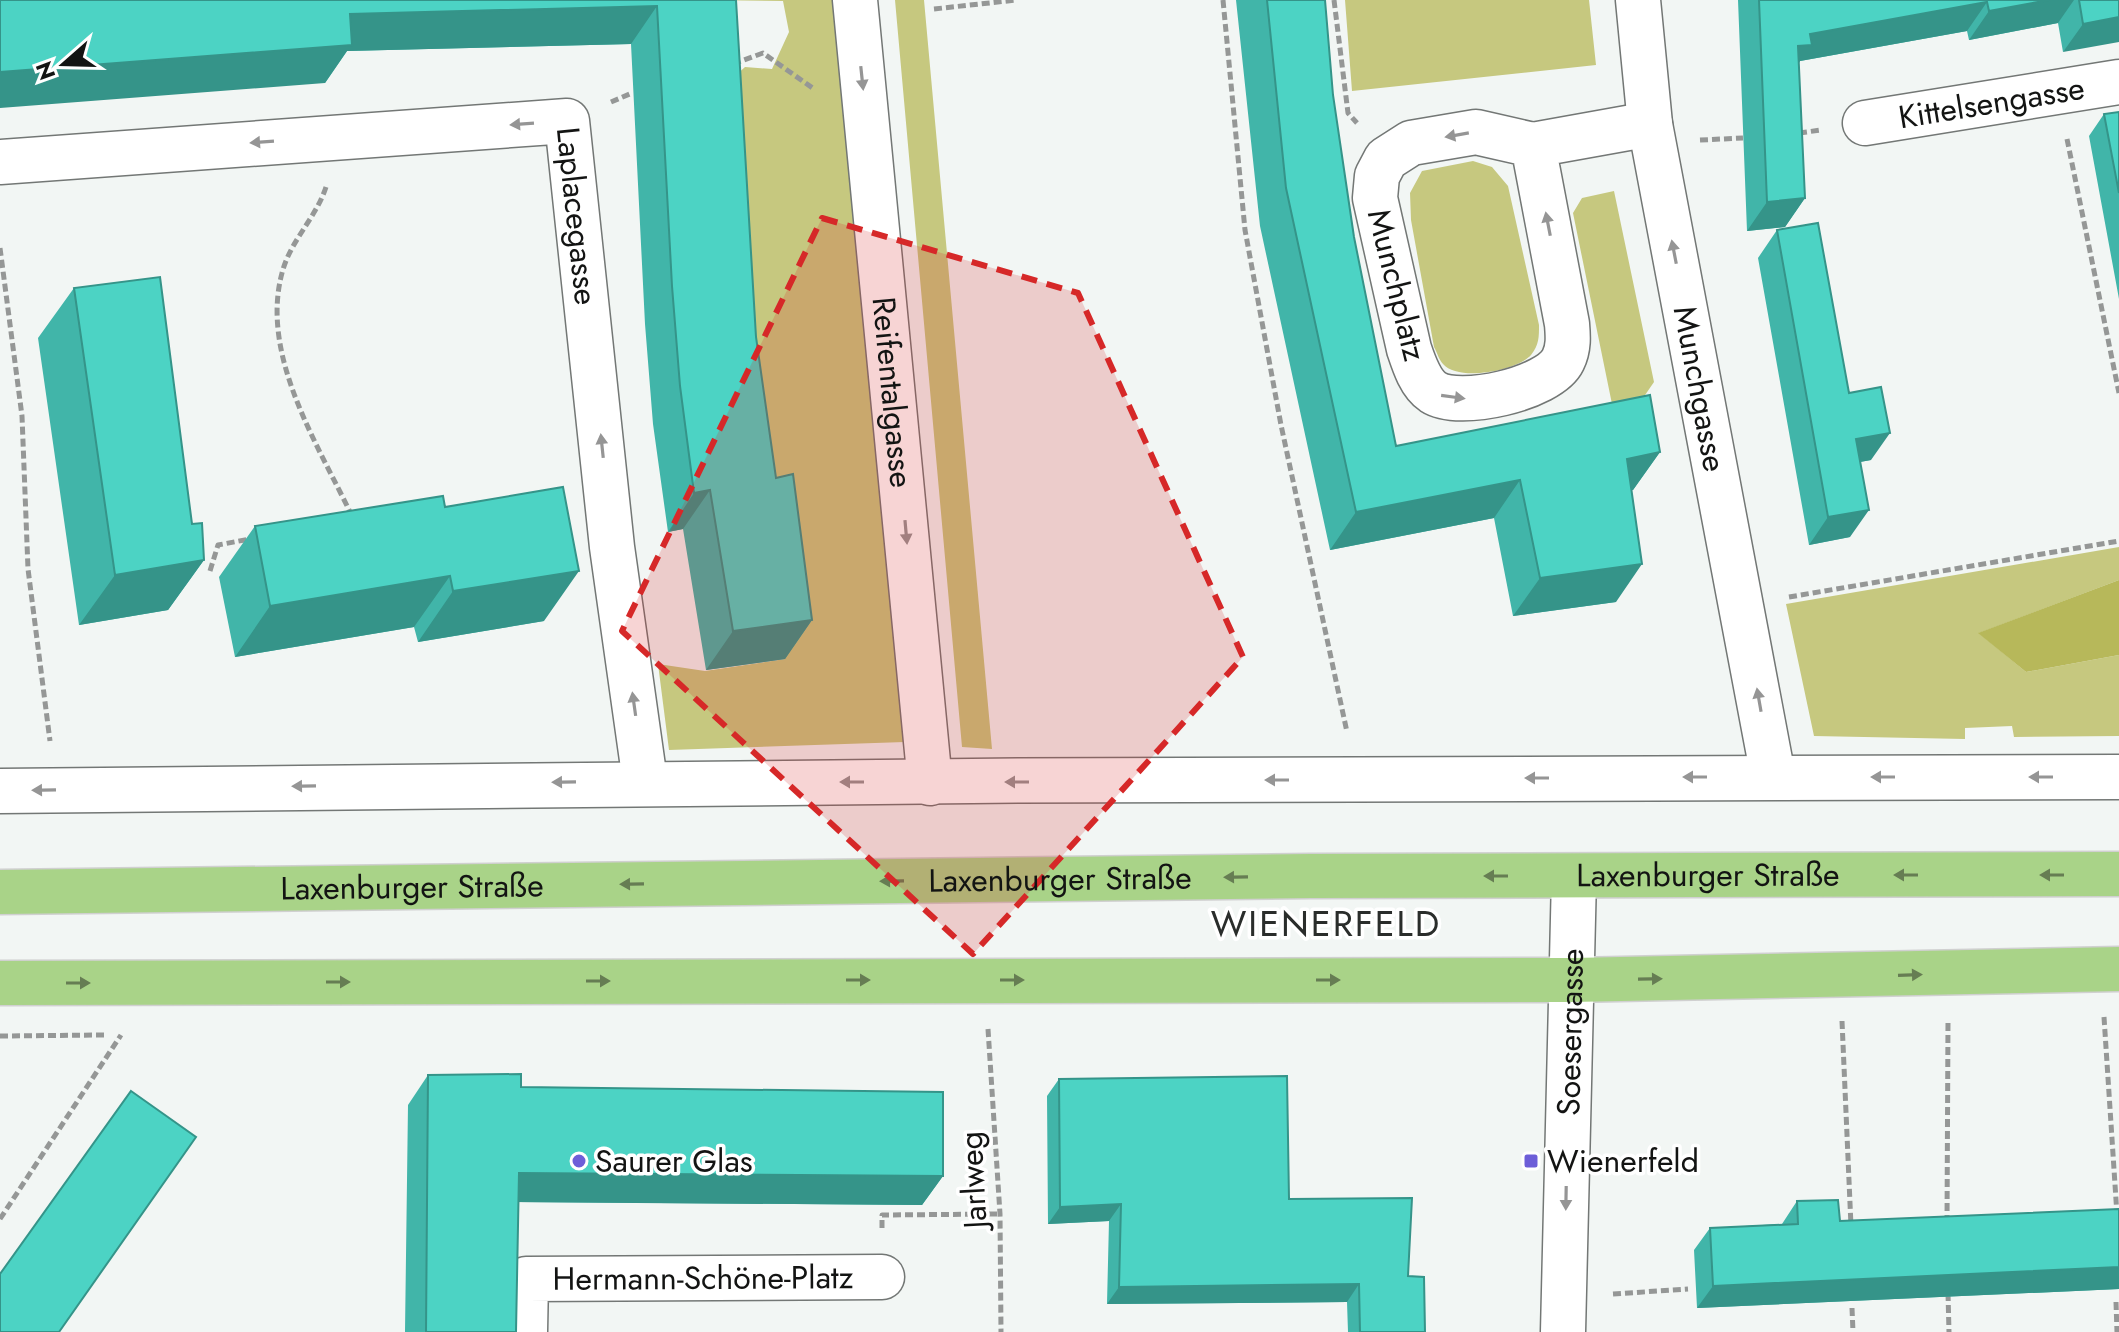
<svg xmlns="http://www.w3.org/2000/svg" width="2119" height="1332" font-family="Jost,sans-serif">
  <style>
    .green { fill: #c6c87f }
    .forest { fill: #b7b85a }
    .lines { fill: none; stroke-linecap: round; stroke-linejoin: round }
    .minor-casing { stroke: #737775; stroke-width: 47 }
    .major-casing { stroke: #d0d0d0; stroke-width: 47 }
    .path { stroke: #959796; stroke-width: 5; stroke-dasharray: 8 4; stroke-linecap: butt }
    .minor { stroke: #fff; stroke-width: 44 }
    .major { stroke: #a9d388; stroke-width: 44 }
    .wall { fill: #41b5a9 }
    .shaded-wall { fill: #359489 }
    .building { fill: #4cd3c4; stroke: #359489; stroke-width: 2 }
    .oneway { fill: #959595 }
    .oneway2 { fill: #667d53 }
    .marked { fill: #d62828; fill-opacity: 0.2; stroke: #d62828; stroke-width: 6; stroke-dasharray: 16 10; stroke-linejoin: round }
    .poi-dot { fill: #6d5ed8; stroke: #fff; stroke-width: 3 }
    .labels { text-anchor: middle; stroke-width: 7; stroke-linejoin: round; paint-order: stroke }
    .street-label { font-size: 32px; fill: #131413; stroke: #fff }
    .poi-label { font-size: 32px; fill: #131413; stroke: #fff; text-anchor: start }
    .quarter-label { font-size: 36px; letter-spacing: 2px; fill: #2a2d2b; stroke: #fff }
  </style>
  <rect width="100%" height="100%" fill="#f2f6f4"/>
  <path class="green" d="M704,0h130l71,742 -236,8 -11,-86 47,7 80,-12 -73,-562 33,-30 27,2 17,-37 -6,-31z
    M895,0h29l68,749 -30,-2z
    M1345,0h244l7,65 -244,26z
    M1473,161l19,6 16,19 31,139c0,12 0,20 -8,30 -14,16 -73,27 -88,9 -4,-4 -6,-12 -9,-17l-23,-127 -1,-27 12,-22z
    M1614,191l40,191 -11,16 -31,6 -39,-191 9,-15z
    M2119,547v33l-140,53 47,39 93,-17v81l-105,1 -2,-11 -47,2v11l-151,-3 -28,-132z"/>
  <path class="forest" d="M2119,580v75l-93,17 -48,-39z"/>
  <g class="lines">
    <g class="minor-casing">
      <g id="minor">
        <path id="s1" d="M855,0l75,783"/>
        <path id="s2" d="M1638,0l12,124 123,652"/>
        <path id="s3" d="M1865,123l254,-41"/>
        <path d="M1533,145l34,179c1,12 2,24 -4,36 -14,29 -104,49 -130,32 -13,-9 -19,-28 -24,-43l-34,-151 2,-22 9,-17 25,-16 65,-11 57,13 117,-21"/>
        <path id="s4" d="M0,162l567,-41 45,426 33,234"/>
        <path d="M0,791c706,-8 1413,-16 2119,-14"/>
        <path id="s5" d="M525,1332l1,-53 356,-2"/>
        <path id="s6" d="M1563,1332l11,-455"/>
      </g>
    </g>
    <g class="major-casing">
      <g id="major">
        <path id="s7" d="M0,892l1311,-16 808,-2"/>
        <path d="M0,983l1572,-3 547,-11"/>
      </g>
    </g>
    <path class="path" d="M1223,0l22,230 36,195 66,307
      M1334,0l14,113 9,10
      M934,9l82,-9
      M733,64l30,-11 51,36
      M611,102l21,-9
      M1799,133l22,-3
      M2067,139l52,254
      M1700,140l43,-2
      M326,187c-10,31 -36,54 -44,86 -22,82 35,170 69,241
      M0,248l22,168 6,153 22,172
      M210,571l8,-26 32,-6
      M1789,597l330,-56
      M2104,1017l13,198
      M1842,1021l9,205
      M988,1029l12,185 1,118
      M0,1036l105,-1
      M0,1219l121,-184
      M1947,1223l1,-202
      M882,1228v-13l118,-1
      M1948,1293l1,39
      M1613,1294l75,-5
      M2116,1302l1,30
      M1852,1308l1,24"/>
    <use href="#minor" class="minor"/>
    <use href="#major" class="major"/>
  </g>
  <path class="wall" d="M0,0h736l20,337 20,141 36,142 -27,39 -79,11 -23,-141 -15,3 -15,-108 -8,-100 -14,-280 -284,7 -22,32z
    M1236,0h89l8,95 21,142 42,209 264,6 -27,38h-1l-16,112 -103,14 -19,-98 -164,32 -70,-324z
    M1738,0h381l-56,52 -5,-29 -89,17 -2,-9 -167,30 -1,2 6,135 -20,29 -38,4z
    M2119,112v187l-30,-163 15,-22z
    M1777,230l72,163 22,67 -11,2 -10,75 -41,8 -51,-287z
    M74,288l118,236 12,36 -36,50 -89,15 -41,-287z
    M445,507l99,114 -126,21 -4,-15 -179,30 -16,-80 36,-51z
    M428,1075l93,12 422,89 -21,29 -404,-3 -2,130h-111l3,-227z
    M1059,1079l230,120 119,77 17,56h-77l-1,-30 -240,2 2,-83 -61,3 -1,-128z
    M1797,1201l43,20 279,-12v80l-422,19 -3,-58 16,-22 72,-4z"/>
  <path class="shaded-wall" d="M2049,0h25l-16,23 -89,17 20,-29z
    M1987,2l-20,29 -167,30 -8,12 6,-27 12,-12z
    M657,6l-26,38 -284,7 -22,32 -325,25v-36l350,-58z
    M2119,17v25l-56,10 20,-28z
    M1805,198l-20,29 -38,4 20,-29z
    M1890,433l-19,27 -34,6 19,-27z
    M1660,452l-27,38 -32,6 26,-37z
    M1520,480l-26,38 -164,32 26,-38z
    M710,490l-27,39 -15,3 26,-39z
    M1869,510l-19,27 -41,8 19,-28z
    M204,560l-36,50 -89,15 36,-50z
    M1642,564l-26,38 -103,14 27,-38z
    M579,571l-35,50 -126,21 35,-51z
    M450,576l-36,51 -179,30 35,-51z
    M812,620l-27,39 -79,11 27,-39z
    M519,1173l424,3 -21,29 -424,-3z
    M1121,1204l-12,17 -61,3 12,-17z
    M2119,1267v22l-422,19 16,-22z
    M1359,1284l-12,18 -240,2 12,-17z"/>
  <path class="building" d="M0,0h736l20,337 20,141 17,-4 19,146 -79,11 -23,-141 -16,3 -14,-107 -8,-100 -15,-280 -307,8 2,31 -352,27z
    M1267,0h58l8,95 21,142 42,209 254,-51 10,57 -33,7 15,105 -102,14 -20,-98 -164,32 -70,-324z
    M1759,0h290l-60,11 -2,-9 -177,32 2,11 -14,1 7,152 -38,4z
    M2079,0h40v17l-36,7z
    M2119,112v81l-15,-79z
    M1818,223l31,170 32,-6 9,46 -34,6 13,71 -41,7 -51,-287z
    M160,277l32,247 10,-1 2,37 -89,15 -41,-287z
    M563,487l16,84 -126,20 -3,-15 -180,30 -15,-80 188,-30 2,11z
    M521,1074v13l422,5v84l-424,-3 -3,159h-90l2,-257z
    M1287,1076l2,123 123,-1 -4,78 16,1 1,55h-65l-1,-48 -240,3 2,-83 -61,3 -1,-128z
    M131,1091l65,46 -137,195h-59v-58z
    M1838,1200l2,21 279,-12v58l-406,19 -3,-58 88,-4 -1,-23z"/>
  <defs><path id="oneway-solid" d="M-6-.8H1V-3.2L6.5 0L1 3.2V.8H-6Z" transform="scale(2)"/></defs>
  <g class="oneway">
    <use href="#oneway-solid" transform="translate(862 78) rotate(84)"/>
    <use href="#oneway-solid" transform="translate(522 124) rotate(176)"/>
    <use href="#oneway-solid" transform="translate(1457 135) rotate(170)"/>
    <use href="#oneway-solid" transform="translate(262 142) rotate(176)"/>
    <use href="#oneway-solid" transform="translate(1548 224) rotate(-101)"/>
    <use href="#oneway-solid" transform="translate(1674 252) rotate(-101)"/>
    <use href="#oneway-solid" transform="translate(1453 397) rotate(8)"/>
    <use href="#oneway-solid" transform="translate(602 446) rotate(-96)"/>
    <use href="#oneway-solid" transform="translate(906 532) rotate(85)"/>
    <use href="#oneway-solid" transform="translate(1759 700) rotate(-100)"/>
    <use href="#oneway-solid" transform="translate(634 704) rotate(-98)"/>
    <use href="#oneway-solid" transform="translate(1695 777) rotate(180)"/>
    <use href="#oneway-solid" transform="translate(1883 777) rotate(-180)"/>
    <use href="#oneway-solid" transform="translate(2041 777) rotate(-180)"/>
    <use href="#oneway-solid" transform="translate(1537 778) rotate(180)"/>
    <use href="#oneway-solid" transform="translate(1277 780) rotate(180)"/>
    <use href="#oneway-solid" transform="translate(564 782) rotate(179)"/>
    <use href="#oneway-solid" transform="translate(852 782) rotate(-180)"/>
    <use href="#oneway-solid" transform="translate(1017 782) rotate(180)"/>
    <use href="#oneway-solid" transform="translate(304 786) rotate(179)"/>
    <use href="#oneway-solid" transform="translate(44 790) rotate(179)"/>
    <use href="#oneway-solid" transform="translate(1566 1198) rotate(91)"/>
  </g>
  <g class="oneway2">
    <use href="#oneway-solid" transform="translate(1906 875) rotate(180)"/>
    <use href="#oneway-solid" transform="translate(2052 875) rotate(180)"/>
    <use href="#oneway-solid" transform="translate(1496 876) rotate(-180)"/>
    <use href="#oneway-solid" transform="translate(1236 877) rotate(179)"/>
    <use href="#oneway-solid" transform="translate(892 881) rotate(179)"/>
    <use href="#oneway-solid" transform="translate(632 884) rotate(179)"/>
    <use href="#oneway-solid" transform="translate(1910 975) rotate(-2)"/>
    <use href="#oneway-solid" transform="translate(1650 979) rotate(-1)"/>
    <use href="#oneway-solid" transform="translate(858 980)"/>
    <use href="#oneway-solid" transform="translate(1012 980)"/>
    <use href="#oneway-solid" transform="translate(1328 980)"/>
    <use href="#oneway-solid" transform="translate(598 981)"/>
    <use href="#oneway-solid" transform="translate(338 982)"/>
    <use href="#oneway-solid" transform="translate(78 983)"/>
  </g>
  <path class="marked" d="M822,218l256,75 165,364 -270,297 -351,-323z"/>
  <g class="poi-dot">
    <circle cx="579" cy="1161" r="8"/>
    <rect x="1523" y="1153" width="16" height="16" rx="4"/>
  </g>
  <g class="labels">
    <g class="street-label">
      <text dy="11" stroke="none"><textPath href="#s3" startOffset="128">Kittelsengasse</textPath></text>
      <text dy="11" stroke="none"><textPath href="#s4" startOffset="664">Laplacegasse</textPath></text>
      <text transform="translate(1397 285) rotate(76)" y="11">Munchplatz</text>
      <text dy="11" stroke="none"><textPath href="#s2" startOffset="394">Munchgasse</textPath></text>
      <text dy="11" stroke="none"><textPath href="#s1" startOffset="394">Reifentalgasse</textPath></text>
      <text dy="11" stroke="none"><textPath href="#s7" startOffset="1708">Laxenburger Straße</textPath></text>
      <text dy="11" stroke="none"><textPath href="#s7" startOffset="1060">Laxenburger Straße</textPath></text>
      <text dy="11" stroke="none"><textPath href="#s7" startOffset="412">Laxenburger Straße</textPath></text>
      <text dy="11" stroke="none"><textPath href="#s6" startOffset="300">Soesergasse</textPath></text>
      <text transform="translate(973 1180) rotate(-93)" y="11">Jarlweg</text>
      <text dy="11" stroke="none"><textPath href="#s5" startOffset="230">Hermann-Schöne-Platz</textPath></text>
    </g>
    <g class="poi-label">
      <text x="595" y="1172">Saurer Glas</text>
      <text x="1547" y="1172">Wienerfeld</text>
    </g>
    <g class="quarter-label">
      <text x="1326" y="936">WIENERFELD</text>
    </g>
  </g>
  <g transform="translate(64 64) rotate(250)" stroke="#ffffff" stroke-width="6" paint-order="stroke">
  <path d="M0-6L14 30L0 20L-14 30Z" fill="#131413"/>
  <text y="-12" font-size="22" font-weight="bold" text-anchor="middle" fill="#131413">N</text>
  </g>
</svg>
